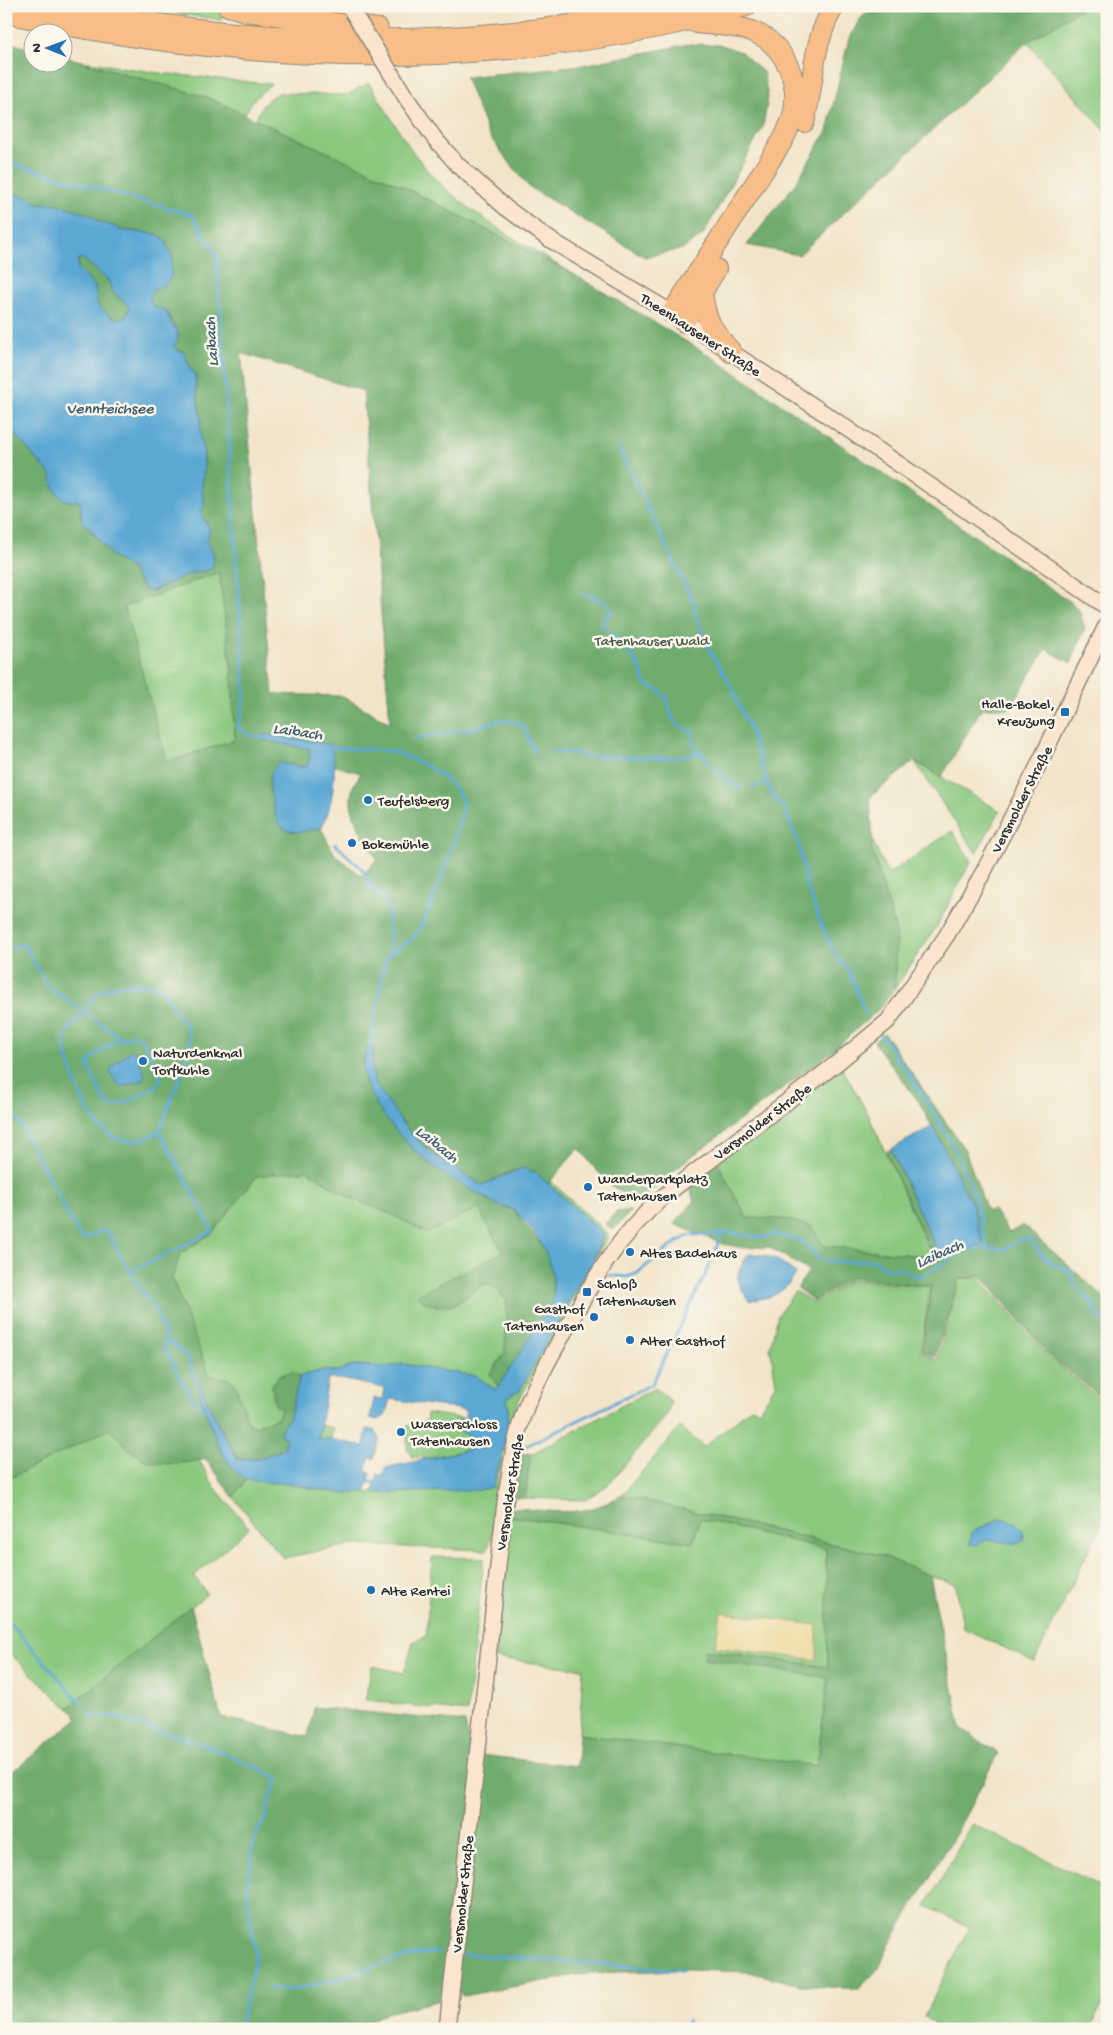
<svg xmlns="http://www.w3.org/2000/svg" width="1113" height="2035" font-family="'Gochi Hand',sans-serif">
  <style>
    .green { fill: #8ac87e; stroke: #5a7a54 }
    .forest { fill: #6fac6d; stroke: #4d6c4c; fill-rule: evenodd }
    .sand { fill: #eeda9e; stroke: #8c8264 }
    .water { fill: #5ca8d4; stroke: #446a80; fill-rule: evenodd }
    .lines { fill: none; stroke-linecap: round; stroke-linejoin: round }
    .stream { stroke: #5ca8d4; stroke-width: 3 }
    .secondary-casing { stroke: #8e887a; stroke-width: 18 }
    .highway-casing { stroke: #8e887a; stroke-width: 22 }
    .secondary { stroke: #fce5cf; stroke-width: 15 }
    .highway { stroke: #f7be88; stroke-width: 20 }
    .secondary-bridge-casing { stroke: #8e887a; stroke-width: 18; stroke-linecap: butt }
    .secondary-bridge { stroke: #fce5cf; stroke-width: 15 }
    .poi-dot { fill: #1f6fb2; stroke: #fbf7ec; stroke-width: 2 }
    .labels { text-anchor: middle; stroke-width: 5; stroke-linejoin: round; paint-order: stroke }
    .street-label { font-size: 15px; fill: #2b2b2b; stroke: #fbf7ec }
    .park-label { font-size: 15px; fill: #485a44; stroke: #fbf7ec }
    .poi-label { font-size: 15px; fill: #2b2b2b; stroke: #fbf7ec; text-anchor: start }
    .water-label { font-size: 16px; font-style: italic; fill: #3f5d6f; stroke: #fbf7ec }
  </style>
  <rect width="100%" height="100%" fill="#fbf7ec"/>
  <filter id="ink" filterUnits="userSpaceOnUse"><feTurbulence type="fractalNoise" baseFrequency=".02" numOctaves="2"/><feDisplacementMap in="SourceGraphic" scale="10" xChannelSelector="R" yChannelSelector="G"/><feConvolveMatrix kernelMatrix="1 2 1 2 8 2 1 2 1" color-interpolation-filters="sRGB"/></filter>
  <filter id="wash" filterUnits="userSpaceOnUse"><feTurbulence type="fractalNoise" baseFrequency=".0096" numOctaves="4" result="noise"/><feDisplacementMap in="SourceGraphic" scale="20" xChannelSelector="R" yChannelSelector="G"/><feGaussianBlur stdDeviation="1.12" result="paint"/><feColorMatrix in="noise" values="0 0 0 0 0 0 0 0 0 0 0 0 0 0 0 0 0 1.4 0 .05"/><feComposite in="paint" operator="in"/></filter>
  <g filter="url(#wash)">
    <rect width="100%" height="100%" fill="#f2e4c9"/>
    <path class="green" d="M123,6h83l16,9 -1,5z
      M1085,6h22v127l-80,-91z
      M76,60l83,13 112,11 -17,15 -10,16 -38,-18z
      M369,83c23,35 44,77 76,105 38,35 86,60 130,87l-175,-90 -145,-65c6,-13 11,-22 24,-27l68,2z
      M219,572l13,101 3,67 -68,22 -44,-155z
      M914,761l86,50 -24,42z
      M952,831l19,30 -34,65 -42,62 1,-57 -25,-85 2,-4 15,32z
      M842,1068l26,46 65,143 -110,-11 -39,-27 -37,-1 -30,-56z
      M307,1170l120,63 51,-26 25,45 -86,44c7,3 15,9 22,11 15,3 33,-15 46,-23h5l17,17 -2,52 -15,21 8,13 -2,3 -20,-14 -74,-12 -17,3 -29,-2 -17,6h-20l-29,45 -52,43 -66,-181 9,-25 31,-20 45,-57z
      M550,1181l57,52 1,4 -14,23 10,-26 -56,-50z
      M591,1265l-76,143 -19,79 -3,46 -6,17 -137,-5 -67,13 -50,-61 14,-18c32,3 62,9 93,14 12,2 23,-3 35,0l85,-3 49,-78 -2,-12 8,-7 73,-126z
      M979,1278l70,79 58,48v108l-73,149 -71,-34 -7,-44 -26,-8 -49,-21 -259,-60 58,-68 24,20 48,-40 7,4 17,-27 -6,-37 8,-32 17,-24 19,12 38,-23 79,7 -11,65 17,8 22,-81z
      M655,1388l16,13 -4,14 -59,70 -23,15 -60,-2 6,-44z
      M427,1413l33,5 -1,9 6,7 4,1 2,14 -48,10 -1,-3 -10,2 -2,-7h-3v-24l6,-5h13z
      M321,1425l12,3 -2,11 -13,1z
      M109,1429l33,28 45,5 12,-2 15,26 35,42 -55,48 13,18 -139,114 -62,-58v-170z
      M510,1516l183,27 7,-24 126,30 2,118 -122,-17 -2,8 124,20 -11,89 -238,-33 4,-65 -89,-11z
      M432,1557l52,1 -17,154 -102,-12 7,-34 32,7 9,-31 13,-6z
      M972,1824l135,65v107l-18,33h-148l-17,-12 45,-90 -43,-21z"/>
    <path class="forest" d="M874,6h211l-58,36 -228,213 -52,-10 48,-61 32,-53 21,-89 11,-22z
      M6,42l26,7v13h30l1,-6 143,41 194,88 175,90 137,82 359,245 8,8 6,18 -14,35 -25,-14 -36,59h-28l-40,68 -28,-15 -44,36 3,45 -2,4 25,85 -1,57 -15,20 -50,45 -147,110 -45,39c-26,-11 -42,-31 -59,-54l-31,36c-28,-24 -36,-12 -66,1 -39,-22 -66,-42 -92,-79 -6,-9 -15,-19 -17,-30 -2,-10 1,-21 0,-31h-3c-10,13 -8,30 -1,45l79,86 52,30 14,4 31,40 7,20 2,23 -2,10 -54,84 -8,-13 15,-21 2,-52 -17,-17h-6c-23,16 -33,29 -62,17l-5,-6 86,-43 -25,-44 -51,25 -37,-19 -44,-18 -39,-26 -50,6 -45,57 -31,20 -9,25 38,98 17,2 8,6 14,40 5,2 24,-8 3,-9 -6,-4 -3,-20 7,-9 13,-4 8,4 -10,40 -10,16v3l6,4 -2,10 -27,10h-19l-42,-76c14,34 19,74 51,96l-14,18 -27,-38c-16,3 -37,7 -54,3 -16,-3 -31,-22 -43,-33l-103,51v-1055l45,50c0,9 7,25 18,26 5,1 6,-2 11,1l2,4 -2,11 31,38 20,14 14,21 7,1 39,-18 17,-3 6,-15 -7,-15 3,-11 -10,-17 5,-6c-6,-22 -1,-22 -1,-42 1,-12 -4,-24 -4,-35 0,-4 2,-8 1,-11 -2,-12 -7,-31 -5,-42l-7,-10 -5,-14 -9,-4 -1,-5 5,-8 -13,-25 -12,-3 -4,-9 2,-7 14,-7 -9,-50 -38,-4 -4,-3 -17,-5 -40,-18 -21,-1 -7,-5 -24,-7zM241,353l122,38 27,332 -48,-27 -69,-2zM219,572l13,101 3,67 -68,22 -43,-155zM263,740l68,8 4,18 26,7c-3,5 -8,12 -9,17 -6,24 14,50 25,69l-15,17 -27,-21 -14,-27 -27,4 -15,-69 25,4 5,-3 1,-16z
      M689,44l33,1 19,7 22,20 5,25 -5,30 -60,108 -20,14 -38,8 -116,-70 -40,-51 -24,-59 118,-12z
      M82,258l26,22 4,11 16,14 1,4 -4,9c-11,4 -19,-6 -27,-12l-3,-19 -17,-18v-9z
      M884,1033l81,117 22,61 7,-1 15,23 14,-8 84,75v102l-57,-46 -69,-80 -22,3 -24,78 -13,-6 9,-65 -79,-8 -38,23 -17,-13 12,-17 -40,-24 -25,1 -21,-4 -49,-20 20,-22 -5,-19 28,-21 30,56 37,1 27,7 13,20 109,11 -47,-105 5,-3 48,107 33,-53 -53,-101 -45,-60z
      M631,1211l-18,19 -8,-6 11,-12z
      M520,1453l11,1 -6,44 -10,-1z
      M622,1495l259,60 49,21 31,152 37,25 -41,79 -70,117 -7,18 -21,22 -59,-4 -51,-13 -62,-2 -99,3 -125,23 -5,-4 -12,3 -5,5 -55,13 -35,16h-345v-252l72,-59 -10,-10 123,-102 30,111 87,20 6,-30 151,15 6,32 106,12 2,-32 238,32 11,-88 -124,-19 2,-9 122,17 -2,-118 -126,-30 -7,24 -183,-27 4,-8c45,3 67,11 108,-13z"/>
    <path class="sand" d="M721,1612l96,13v35l-102,-13z"/>
    <path class="water" d="M6,191l24,7 7,5 21,1 35,12 5,6 18,5 3,3 38,4 7,5 8,17 -1,21 -5,7 -13,7 -3,7 4,9 12,3 6,15 5,4 1,11 -4,5 3,5 7,2 5,14 7,10c-2,11 3,30 5,42 1,3 -1,7 -1,11 0,11 5,23 4,35 0,20 -5,20 1,42l-5,6 10,17 -3,12 7,14 -1,12 -5,3 -17,3 -39,18 -7,-1 -14,-21 -20,-14 -22,-28 -7,-4 -2,-21c-5,-3 -6,0 -11,-1 -11,-1 -18,-17 -18,-26l-45,-50zM82,258l26,22 4,11 16,14 1,4 -4,9c-11,4 -19,-6 -27,-12l-3,-19 -17,-18v-9z
      M263,734l66,10c11,18 3,67 -8,84 -12,2 -28,7 -38,0 -8,-6 -14,-39 -13,-49 1,-7 4,-11 9,-16l25,4 5,-3 1,-15 -47,-9z
      M370,1045h3l-1,23 3,15 30,44 26,26 51,32 40,-17 13,4 69,62 -10,23 1,7 -7,3 -69,125 -7,2 -5,6c5,28 -7,60 -14,87l-13,3 -107,3 5,-19 5,2 2,-8 86,-19 -2,-14 -7,-2 -3,-6 1,-9 6,1 -1,-9 -75,-11 -5,17 -8,4 -7,-2 4,-20 8,1 2,-11 -43,-9h-13l-10,60h13l33,7 3,-17 7,1 6,8 -6,21 -5,-1 -3,13 5,2 -5,18c-22,6 -46,-2 -68,-6 -16,-3 -35,-1 -50,-6 -29,-9 -41,-70 -52,-96l2,-2 25,53 15,25h19l27,-10 2,-10 -7,-6 11,-17 10,-40 19,-5h20l17,-6 29,2 17,-3 74,12 20,14 56,-87c7,-36 -12,-67 -36,-91 -5,-5 -12,-4 -18,-7 -16,-9 -33,-19 -49,-28 -33,-20 -109,-92 -79,-132z
      M131,1050l4,1 10,24 -4,6 -20,6 -11,-14 2,-6z
      M933,1126l39,77 11,41 -44,12 -48,-107z
      M749,1254c20,0 32,6 47,20 -14,21 -23,23 -47,27 -3,-6 -7,-9 -9,-14 -6,-11 2,-24 9,-33z
      M1001,1518l13,4 9,8 1,11 -8,3 -30,-5 -9,6 -7,-1 2,-12z"/>
    <g class="lines">
      <path class="stream" d="M6,162l186,53 25,42 28,438 -7,34 14,7 14,2
        M618,447l76,156 2,14 14,34 20,32 12,30 6,10 20,62
        M583,593l16,6 11,7 1,7 -7,5 -2,7 5,6 6,3 19,22 7,10 7,19 14,6 7,7 5,20 5,6 16,8v12l9,9
        M414,739l60,-11 25,-8 24,5 11,26
        M329,747c18,3 52,0 68,6 24,9 55,23 65,48 6,14 -34,112 -43,129 -7,14 -26,17 -34,30l-14,87
        M551,752l28,1 7,3 87,2 29,-5c9,12 23,34 40,33
        M753,786l15,-1 6,13 10,10 15,37 8,41 17,46 15,28 9,9 18,46
        M335,844l27,25 8,16 14,14 4,10 3,43
        M6,950l18,-6 24,43 75,52
        M133,1035l10,5 17,35v6l-4,5c-14,7 -37,27 -51,16l-17,-37c6,-14 30,-25 45,-30z
        M880,1035l13,15 3,10 7,4 49,79 22,50 13,55
        M6,1098l74,138c12,8 16,-8 27,-5l23,41 28,44 9,24 20,16 11,29
        M130,1272l81,-40v-5c-18,-32 -33,-64 -52,-95l29,-77 2,-15 -3,-13 -26,-38c-15,-8 -52,-6 -65,6 -6,5 -7,13 -12,19 -7,8 -19,15 -20,27 0,12 6,25 10,36 13,41 37,82 85,55
        M609,1275l17,2 10,-3 38,-30 16,-9 32,-1 5,-2 35,6 11,-4 28,6 20,20 24,2 31,-2 9,9 12,-1 20,9 5,-1 45,-26 9,-2 30,1 14,-10h9l14,17 11,9 13,4 6,8 2,10 17,15 3,10 12,14
        M167,1340l-3,8c10,16 27,59 45,63
        M526,1446l126,-62 56,-115 14,-35
        M365,1481l13,2
        M6,1619l75,84
        M89,1712l4,3 19,1 99,31 68,31 -8,16 -6,25 -9,16 -6,21 2,6 -3,8 -2,27 9,58 -17,74
        M464,1954l218,16
        M269,1988c16,4 29,1 45,-3 42,-9 82,-31 125,-33
        M687,2021l2,8"/>
    </g>
  </g>
  <g filter="url(#ink)">
    <g class="lines">
      <g class="secondary-casing">
        <path id="secondary" d="M407,99l28,40 23,26 48,43 43,31 123,74 161,106 274,188
          M447,2029l58,-526c5,-32 9,-65 21,-96 10,-25 24,-48 36,-71 31,-55 54,-98 102,-140l173,-133 51,-42 59,-86 37,-64 51,-99 72,-148"/>
      </g>
      <g class="highway-casing">
        <path id="highway" d="M55,6c211,43 411,46 621,0
          M228,6l17,5 133,18
          M6,13c247,54 494,61 740,-7
          M804,122c12,-44 6,-74 30,-116
          M702,291c3,30 10,38 29,61
          M672,313l111,-173c3,-7 8,-16 10,-24 8,-33 -7,-70 -39,-84 -17,-7 -39,-7 -57,-9
          M684,322l32,-53"/>
      </g>
      <use href="#secondary" class="secondary"/>
      <use href="#highway" class="highway"/>
      <g class="secondary-bridge-casing">
        <path id="secondary-bridge" d="M352,11l55,88"/>
      </g>
      <use href="#secondary-bridge" class="secondary-bridge"/>
    </g>
  </g>
  <g class="poi-dot">
    <rect x="1060" y="707" width="10" height="10" rx="2.5"/>
    <circle cx="368" cy="800" r="5"/>
    <circle cx="352" cy="843" r="5"/>
    <circle cx="143" cy="1061" r="5"/>
    <circle cx="588" cy="1187" r="5"/>
    <circle cx="630" cy="1252" r="5"/>
    <rect x="582" y="1287" width="10" height="10" rx="2.5"/>
    <circle cx="594" cy="1317" r="5"/>
    <circle cx="630" cy="1340" r="5"/>
    <circle cx="401" cy="1432" r="5"/>
    <circle cx="371" cy="1590" r="5"/>
  </g>
  <g class="labels">
    <g class="street-label">
      <text transform="translate(701 334) rotate(33)" y="5">Theenhausener Straße</text>
      <text transform="translate(1021 799) rotate(-63)" y="5">Versmolder Straße</text>
      <text transform="translate(762 1121) rotate(-37)" y="5">Versmolder Straße</text>
      <text transform="translate(509 1492) rotate(-81)" y="5">Versmolder Straße</text>
      <text transform="translate(462 1894) rotate(-84)" y="5">Versmolder Straße</text>
    </g>
    <g class="park-label">
      <text x="652" y="645">Tatenhauser Wald</text>
    </g>
    <g class="poi-label">
      <text x="1055" y="708" text-anchor="end">Halle-Bokel,<tspan x="1055" dy="17">Kreuzung</tspan></text>
      <text x="378" y="805">Teufelsberg</text>
      <text x="362" y="848">Bokemühle</text>
      <text x="153" y="1057">Naturdenkmal<tspan x="153" dy="17">Torfkuhle</tspan></text>
      <text x="598" y="1183">Wanderparkplatz<tspan x="598" dy="17">Tatenhausen</tspan></text>
      <text x="640" y="1257">Altes Badehaus</text>
      <text x="597" y="1288">Schloß<tspan x="597" dy="17">Tatenhausen</tspan></text>
      <text x="584" y="1313" text-anchor="end">Gasthof<tspan x="584" dy="17">Tatenhausen</tspan></text>
      <text x="640" y="1345">Alter Gasthof</text>
      <text x="411" y="1428">Wasserschloss<tspan x="411" dy="17">Tatenhausen</tspan></text>
      <text x="381" y="1595">Alte Rentei</text>
    </g>
    <g class="water-label">
      <text transform="translate(210 342) rotate(-94)" y="6">Laibach</text>
      <text x="110" y="413">Vennteichsee</text>
      <text transform="translate(298 730) rotate(8)" y="6">Laibach</text>
      <text transform="translate(438 1143) rotate(38)" y="6">Laibach</text>
      <text transform="translate(939 1252) rotate(-24)" y="6">Laibach</text>
    </g>
  </g>
  <rect width="1113" height="2035" fill="none" stroke="#fbf7ec" stroke-width="25"/>
  <g transform="translate(48 48) rotate(271)"><circle r="24" fill="#fbf7ec" stroke="#a8a59f"/>
  <path d="M0-4L9 19L0 12L-9 19Z" fill="#1f6fb2"/>
  <text y="-8" font-size="14" font-weight="bold" text-anchor="middle" fill="#2b2b2b">N</text>
  </g>
</svg>
